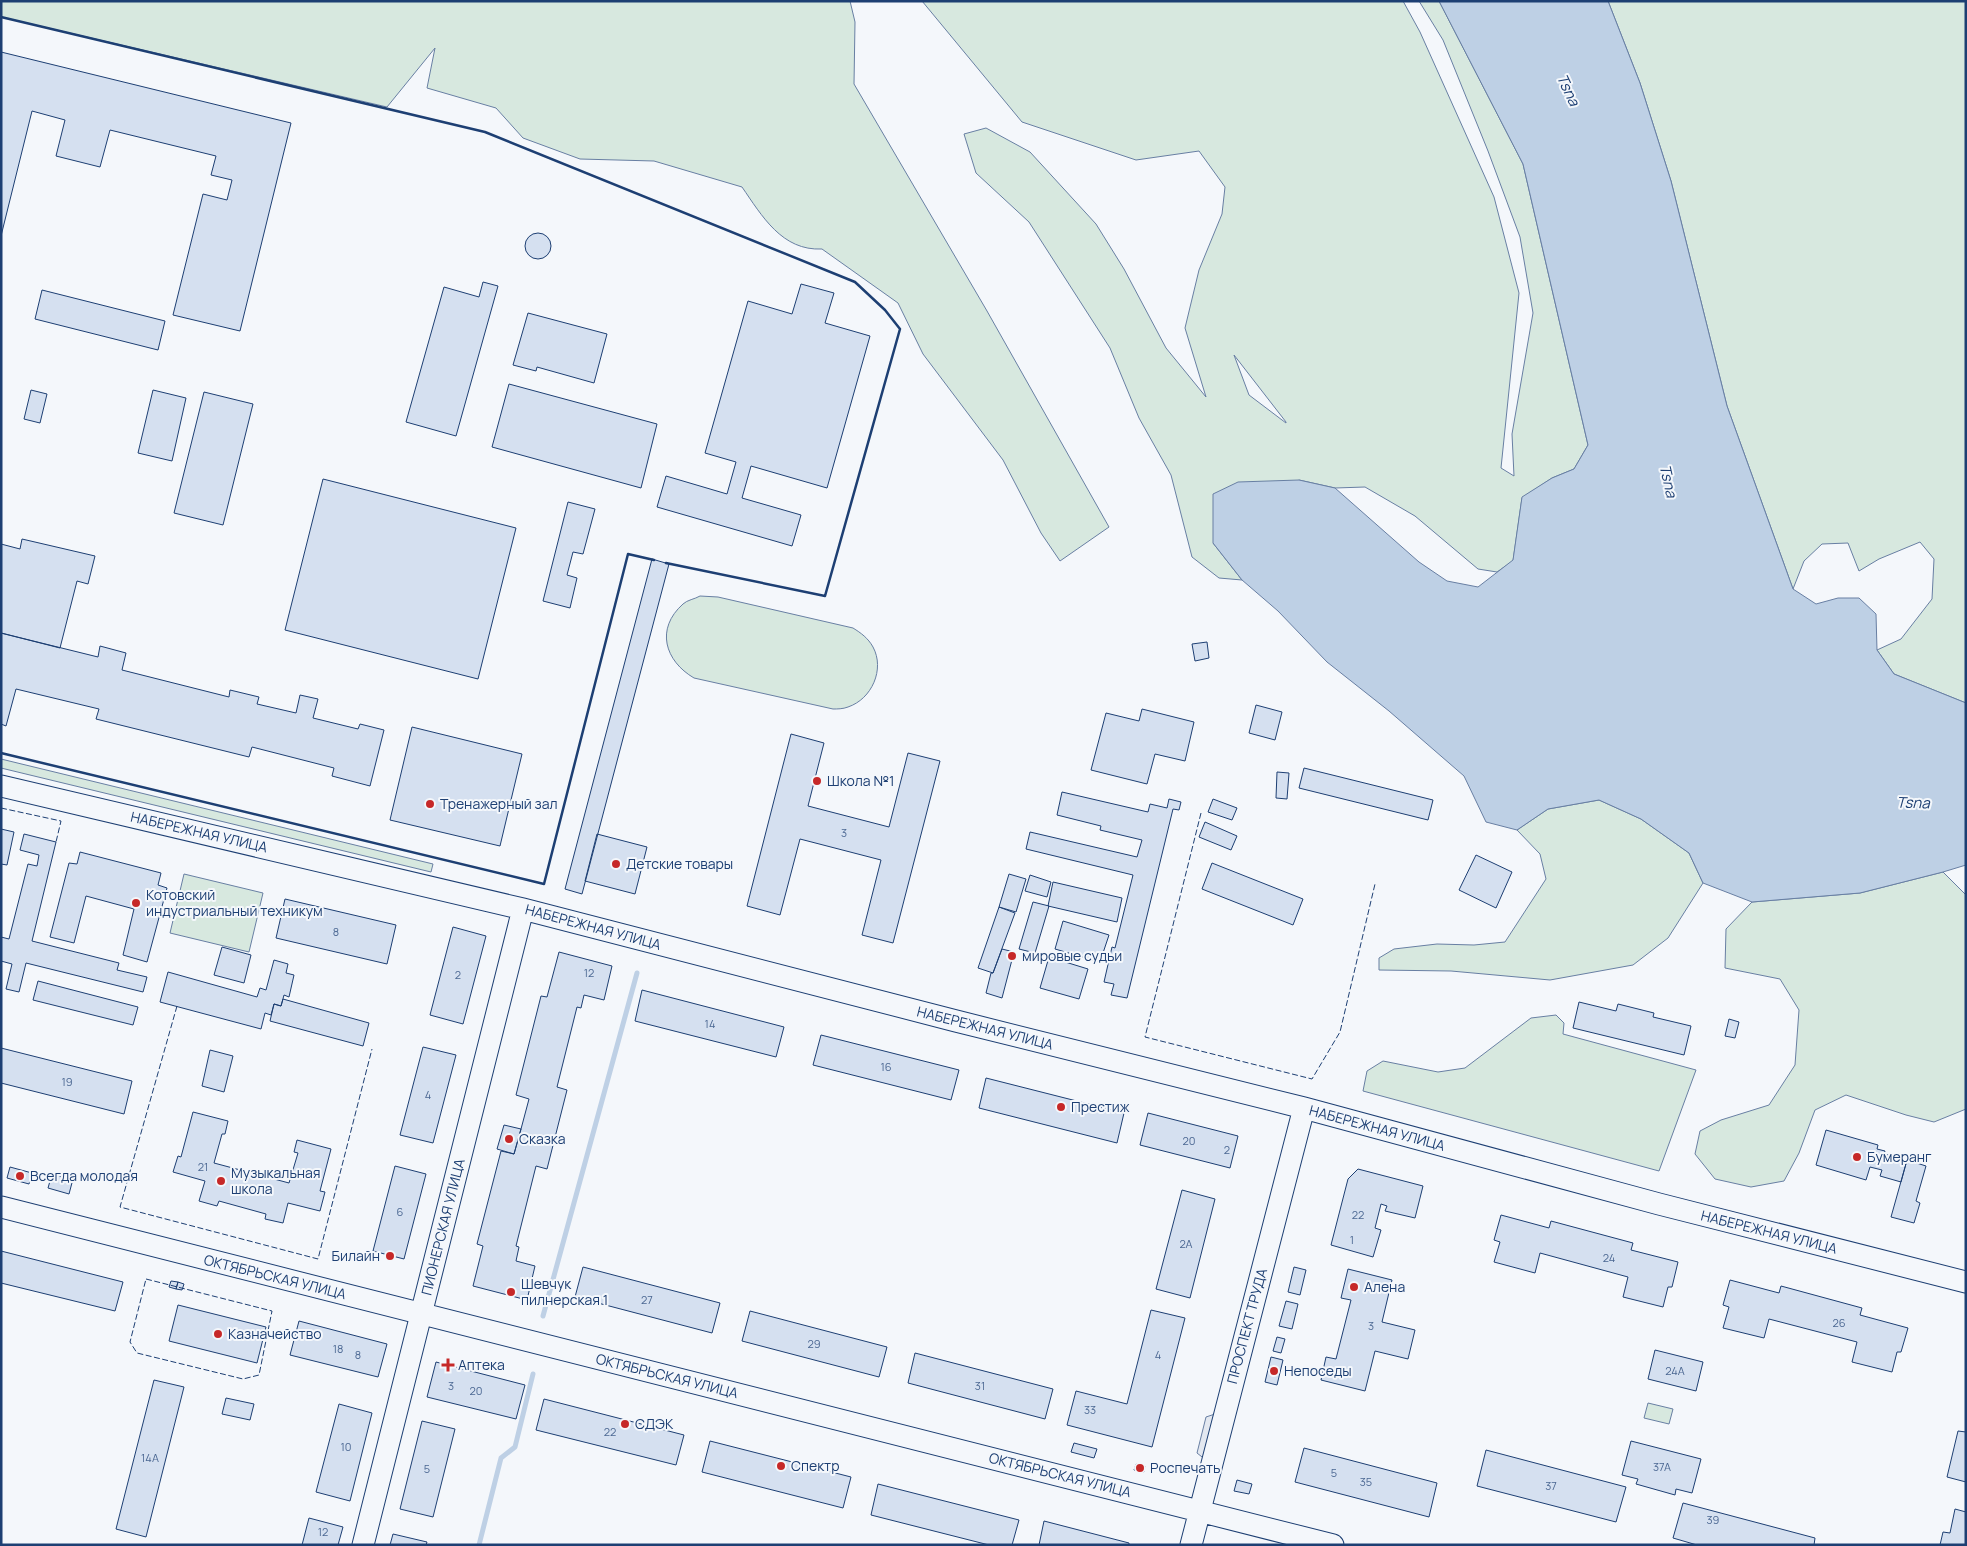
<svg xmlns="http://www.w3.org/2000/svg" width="1967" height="1546" font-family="Manrope,sans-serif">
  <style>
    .green { fill: #d7e8df; stroke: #687fa3; fill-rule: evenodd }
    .parking { fill: #e3e8f0; stroke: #687fa3 }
    .water { fill: #bed0e5; stroke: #687fa3 }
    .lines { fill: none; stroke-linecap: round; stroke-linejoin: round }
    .stream { stroke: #bed0e5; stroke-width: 5 }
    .building { fill: #d5e0f0; stroke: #1d3f73 }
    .secondary-casing { stroke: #1d3f73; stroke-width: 23 }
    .secondary { stroke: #f4f7fb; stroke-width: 21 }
    .fence { stroke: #1d3f73; stroke-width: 1; stroke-dasharray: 6 2.5; stroke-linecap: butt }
    .wall { stroke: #1d3f73; stroke-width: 2.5 }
    .poi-dot { fill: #c62828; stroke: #f4f7fb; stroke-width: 2 }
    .labels { text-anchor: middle; stroke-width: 4; stroke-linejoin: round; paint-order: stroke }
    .number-label { font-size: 11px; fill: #4b6792 }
    .poi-label { font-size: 14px; fill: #1d3f73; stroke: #f4f7fb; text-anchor: start }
    .street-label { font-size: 14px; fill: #1d3f73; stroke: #f4f7fb }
    .water-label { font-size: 15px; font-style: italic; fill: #1d3f73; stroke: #f4f7fb }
  </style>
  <rect width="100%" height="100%" fill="#f4f7fb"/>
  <path class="green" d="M1,1h849l5,21 -1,62 133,227 122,216 -49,34 -19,-28 -38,-73 -80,-106 -25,-51 -76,-54c-40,2 -60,-33 -80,-62l-88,-26 -74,-2 -57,-21 -27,-30 -69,-20 8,-40 -48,59 -386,-90z
    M922,1h481l17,31 74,165 25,96 -18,175 13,8 -2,-42 21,-121 -13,-76 -32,-86 -45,-111 -24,-39h20l84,163 65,281 -14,24 -22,9 -30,20 -9,63 -16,11 -19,-3 -63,-53 -50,-29 -30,1 -36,-8 -86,63 29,37 -23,-2 -27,-21 -21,-82 -32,-57 -29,-70 -81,-126 -53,-49 -12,-39 22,-6 44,24 66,72 28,45 42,79 40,49 -21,-69 14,-58 23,-56 3,-27 -26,-36 -63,9 -114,-38zM1234,355l52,67v1l-37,-28z
    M1608,1h358v702l-72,-29 -17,-24 24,-11 31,-40 2,-40 -14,-17 -41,17 -20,12 -11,-28 -26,1 -18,17 -11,28 -66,-183 -56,-225 -31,-98z
    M700,596l18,1 135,31c8,5 15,10 20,19 12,22 -1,52 -25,60 -5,2 -11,2 -15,2l-139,-31c-29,-17 -39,-49 -11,-74 4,-4 12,-5 17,-8z
    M1,759l432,105 -2,8 -430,-104z
    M1599,800l42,19 48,34 14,30 -35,55 -35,27 -83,15 -99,-9 -72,-1v-12l15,-9 43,-5 37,1 31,-3 41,-63 -6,-25 -23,-24 31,-21z
    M1943,872l23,23v214l-32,13 -28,-7 -60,-20 -31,15 -16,43 -15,28 -33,6 -36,-8 -20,-25 5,-23 21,-11 48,-15 26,-40 4,-55 -19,-31 -55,-11 1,-39 26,-27 108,-9z
    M184,874l79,19 -14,59 -79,-19z
    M1556,1015l8,8 -1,11 133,36 -37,101 -296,-80 4,-20 16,-10 55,11 27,-4 66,-50z
    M1648,1403l25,6 -4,15 -25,-6z"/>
  <path class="parking" d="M1224,1411l-13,53 -14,-11 9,-36z"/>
  <path class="water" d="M1439,1h169l32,82 31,98 56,225 66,183 23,15 22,-6h21l17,16 1,36 17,24 72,29v162l-23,7 -83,21 -108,9 -49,-19 -14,-30 -48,-34 -42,-19 -51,9 -31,21 -31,-8 -22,-46 -75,-65 -62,-49 -49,-51 -36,-31 -29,-37v-49l25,-12 61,-2 36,8 84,74 28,19 31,6 35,-27 9,-63 30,-19 22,-9 14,-24 -65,-281z"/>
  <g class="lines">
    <path class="stream" d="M543,1316l94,-343
      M479,1545l22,-87 14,-11 18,-73"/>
  </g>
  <path class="building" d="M1,52l290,71 -51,208 -67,-16 30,-121 24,6 5,-20 -21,-5 5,-19 -106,-26 -10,37 -44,-11 9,-36 -33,-9 -31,125z
    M525 246a13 13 0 1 1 26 0a13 13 0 1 1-26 0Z
    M483,282l15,4 -42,150 -50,-14 38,-135 35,10z
    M801,284l33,9 -9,30 45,13 -43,152 -76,-22 -9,32 59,17 -9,31 -135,-39 9,-31 61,18 9,-32 -31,-9 43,-152 44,13z
    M42,290l123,31 -7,29 -123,-31z
    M528,313l79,21 -13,49 -57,-16 -1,4 -23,-6z
    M509,384l148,40 -16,64 -149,-41z
    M31,390l16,4 -7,29 -16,-4z
    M153,390l33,8 -14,63 -34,-8z
    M204,392l49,12 -30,121 -49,-12z
    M323,479l193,49 -38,151 -193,-49z
    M568,502l27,7 -12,45 -10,-2 -6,23 10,3 -7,30 -27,-7z
    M22,539l73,17 -7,28 -11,-3 -17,67 -59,-15v-89l19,5z
    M652,559l17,5 -87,330 -17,-5z
    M1,633l97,24 2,-11 26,7 -4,17 107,27 1,-7 29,7 -2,7 39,9 4,-18 18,4 -5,19 45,11 2,-5 24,6 -14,56 -38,-10 2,-8 -82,-21 -3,10 -153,-38 3,-10 -83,-20 -10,37 -5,-2z
    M1207,642l2,16 -14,3 -3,-17z
    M1256,705l26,7 -7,28 -26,-7z
    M1142,709l52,13 -9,39 -30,-7 -8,30 -56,-14 15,-57 33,8z
    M412,727l110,27 -22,92 -110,-26z
    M791,734l33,9 -16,63 81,21 19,-74 32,8 -47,182 -31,-8 19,-75 -81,-21 -20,76 -33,-9z
    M1304,768l129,32 -5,20 -129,-32z
    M1277,772l12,1 -2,26 -11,-1z
    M1062,792l86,20 2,-8 17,4 2,-9 12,3 -2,8 -6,-1 -46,189 -16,-3 3,-11 -10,-2 8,-35 3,1 18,-73 -107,-26 4,-17 107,25 5,-17 -42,-10 1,-4 -44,-11z
    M1213,799l24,9 -5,12 -24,-8z
    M1205,822l32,14 -6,14 -32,-13z
    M1,829l13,3 -7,33 -6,-1z
    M24,834l32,8 -24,99 87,22 -2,7 30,7 -4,15 -117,-29 -7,29 -13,-3 6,-25 -11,-3v-24l8,2 19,-75 9,2 2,-11 -19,-5z
    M597,834l50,13 -12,47 -50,-13z
    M80,852l81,21 -3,12 9,3 -20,74 -24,-7 11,-46 -48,-13 -12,47 -24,-6 19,-74 8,1z
    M1476,855l36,17 -16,36 -37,-18z
    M1212,863l91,36 -10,26 -91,-36z
    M1009,874l17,5 -10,33 -17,-5z
    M1030,875l21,7 -4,15 -22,-6z
    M1053,882l69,16 -5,24 -69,-16z
    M285,899l111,26 -9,39 -111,-26z
    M1033,902l16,4 -14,47 -16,-4z
    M999,907l16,6 -22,60 -15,-5z
    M1063,921l46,14 -9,27 -45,-13z
    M453,927l33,9 -23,88 -33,-9z
    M222,947l29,8 -7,28 -30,-8z
    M1002,949l12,3 -12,46 -16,-5 5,-20h2z
    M559,952l53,14 -8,34 -20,-5 -3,13 -4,-1 -20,80 10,3 -20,79 -11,-3 -20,80 3,1 -3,14 19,5 -8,34 -54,-14 10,-40 -6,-2 24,-93 13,3 7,-25 8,-30 -13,-4 25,-99 6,1z
    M1049,957l39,12 -9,30 -39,-11z
    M274,960l14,4 -2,9 8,2 -5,22 -5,-2 -3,11 -7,-2 -3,11 -6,-2 -4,16 -101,-27 8,-30 89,25 3,-9 6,2z
    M38,981l100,26 -5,18 -100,-25z
    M642,990l142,37 -8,30 -141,-36z
    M283,999l86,24 -6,23 -93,-25 4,-17 7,2z
    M1579,1002l37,9 2,-7 36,9 -1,4 38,9 -7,29 -111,-27z
    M1729,1019l10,3 -4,16 -10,-2z
    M821,1035l138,35 -8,30 -138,-35z
    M423,1047l33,8 -23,88 -33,-8z
    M1,1048l131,33 -8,33 -123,-31z
    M210,1050l23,6 -9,36 -22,-6z
    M986,1078l138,35 -7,30 -138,-35z
    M193,1112l35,9 -3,13h-3l-8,29 75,20 9,-30 -4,-1 3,-12 34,9 -11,42 5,1 -5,19 -32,-8 -5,20 -18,-4 1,-5 -47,-13 -2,5 -18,-5 6,-20 -32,-9 5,-16 3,1z
    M1148,1113l90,23 -8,32 -90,-23z
    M504,1125l17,4 -7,25 -17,-5z
    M1826,1130l52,15 -1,4 8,2 -1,3 23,6 -6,22 -21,-6 2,-6 -12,-3 -4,13 -50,-15z
    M1907,1160l19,6 -10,35 4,2 -6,20 -23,-6z
    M395,1166l31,8 -22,85 -31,-8z
    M10,1167l22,6 -3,11 -22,-6z
    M1358,1169l65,17 -8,32 -30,-7 2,-5 -6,-2 -6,24 6,2 -8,27 -42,-12 17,-66z
    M52,1174l21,5 -4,15 -21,-6z
    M1182,1190l33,9 -25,99 -34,-9z
    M1501,1215l48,13 2,-7 82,22 -2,7 47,12 -6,25h-4l-5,20 -40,-10 5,-20 -88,-24 -5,20 -41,-11 6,-20 -6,-2z
    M1,1251l122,31 -8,29 -114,-28z
    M583,1267l137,36 -8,30 -137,-36z
    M1294,1267l12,3 -6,25 -12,-3z
    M1348,1269l44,11 -10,42 33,8 -7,29 -33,-8 -10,40 -44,-11 5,-23 10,2 15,-59 -10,-2z
    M1730,1280l49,13 2,-7 81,22 -2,7 48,13 -7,24h-4l-5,20 -40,-10 5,-20 -88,-23 -5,19 -41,-10 6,-21 -6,-2z
    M171,1281l7,1 -2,7 -7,-2z
    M178,1282l6,2 -2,6 -6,-1z
    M1286,1301l12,3 -6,25 -13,-3z
    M178,1305l88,22 -9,36 -88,-22z
    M1151,1310l34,8 -33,129 -85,-22 9,-34 51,13z
    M750,1311l137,36 -8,30 -137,-36z
    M299,1321l88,23 -9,33 -88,-22z
    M1277,1337l8,2 -4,14 -8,-2z
    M1655,1350l48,12 -7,29 -48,-12z
    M915,1353l138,36 -8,30 -137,-36z
    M1271,1357l12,3 -6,25 -12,-3z
    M436,1362l89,23 -9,34 -89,-22z
    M154,1380l30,7 -38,150 -30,-8z
    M226,1398l28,6 -4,16 -28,-6z
    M544,1399l140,36 -8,30 -140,-35z
    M339,1404l33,9 -22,88 -34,-9z
    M422,1421l33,8 -22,88 -33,-8z
    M1958,1431l8,1v50l-19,-5z
    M710,1441l141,36 -8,31 -141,-36z
    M1631,1441l70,18 -9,34 -16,-4 -1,6 -39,-11 2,-5 -16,-4z
    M1074,1443l23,6 -3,9 -23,-6z
    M1304,1448l133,35 -8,34 -134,-35z
    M1486,1450l140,37 -10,35 -139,-36z
    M1136,1464l9,2 -1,6 -10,-2z
    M1237,1480l15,4 -3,10 -15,-3z
    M878,1484l141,36 -7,25h-23l-118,-30z
    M1683,1503l132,35 -1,7h-117l-24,-7z
    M1955,1509l11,3v33h-26l3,-13 7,1z
    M309,1518l34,9 -5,18h-36z
    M1044,1521l85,22v2h-90z
    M393,1534l34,8 -1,3h-36z"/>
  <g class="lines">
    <g class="secondary-casing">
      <path id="secondary" d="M1,786l522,123 433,112 348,87 355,96 307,78
        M1,1207l1332,338
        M363,1545l160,-636
        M1191,1545l113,-437"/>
    </g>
    <use href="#secondary" class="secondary"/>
    <path class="fence" d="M1,808l60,13 -5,21
      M1201,813l-56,224 167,42 28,-47 35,-148
      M177,1006l-57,201 198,52 54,-210
      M146,1279l126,32 -13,64 -16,4 -106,-26 -7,-11z"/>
    <path class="wall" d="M1,17l484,115 370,150 30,28 15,19 -75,267 -159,-33
      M1,753l543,131 84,-330 26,6"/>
  </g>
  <g class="poi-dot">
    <circle cx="817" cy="781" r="5"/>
    <circle cx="430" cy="804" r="5"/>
    <circle cx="616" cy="864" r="5"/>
    <circle cx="136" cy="903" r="5"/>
    <circle cx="1012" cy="956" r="5"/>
    <circle cx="1061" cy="1107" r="5"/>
    <circle cx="509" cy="1139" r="5"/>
    <circle cx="1857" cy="1157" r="5"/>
    <circle cx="20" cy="1176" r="5"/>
    <circle cx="221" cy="1181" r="5"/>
    <circle cx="390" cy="1256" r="5"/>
    <circle cx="1354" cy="1287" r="5"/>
    <circle cx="511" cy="1292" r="5"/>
    <circle cx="218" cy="1334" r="5"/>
    <path d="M445.5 1357.5h5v5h5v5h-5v5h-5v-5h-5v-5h5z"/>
    <circle cx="1274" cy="1371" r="5"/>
    <circle cx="625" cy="1424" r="5"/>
    <circle cx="781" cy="1466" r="5"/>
    <circle cx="1140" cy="1468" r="5"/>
  </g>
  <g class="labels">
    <g class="number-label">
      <text x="844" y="837">3</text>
      <text x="336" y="936">8</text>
      <text x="589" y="977">12</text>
      <text x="458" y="979">2</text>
      <text x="710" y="1028">14</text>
      <text x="886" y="1071">16</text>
      <text x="67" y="1086">19</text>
      <text x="428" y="1099">4</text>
      <text x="1189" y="1145">20</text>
      <text x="1227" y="1154">2</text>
      <text x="203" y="1171">21</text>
      <text x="400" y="1216">6</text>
      <text x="1358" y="1219">22</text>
      <text x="1352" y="1244">1</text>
      <text x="1186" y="1248">2А</text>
      <text x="1609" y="1262">24</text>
      <text x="647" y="1304">27</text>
      <text x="1839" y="1327">26</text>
      <text x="1371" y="1330">3</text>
      <text x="814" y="1348">29</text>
      <text x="338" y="1353">18</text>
      <text x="358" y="1359">8</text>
      <text x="1158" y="1359">4</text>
      <text x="1675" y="1375">24А</text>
      <text x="451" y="1390">3</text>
      <text x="980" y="1390">31</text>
      <text x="476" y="1395">20</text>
      <text x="1090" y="1414">33</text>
      <text x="610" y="1436">22</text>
      <text x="346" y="1451">10</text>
      <text x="150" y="1462">14А</text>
      <text x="1662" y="1471">37А</text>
      <text x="427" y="1473">5</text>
      <text x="1334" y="1477">5</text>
      <text x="1366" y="1486">35</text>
      <text x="1551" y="1490">37</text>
      <text x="1713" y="1524">39</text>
      <text x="323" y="1536">12</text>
    </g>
    <g class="poi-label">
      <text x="827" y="786">Школа №1</text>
      <text x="440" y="809">Тренажерный зал</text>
      <text x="626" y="869">Детские товары</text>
      <text x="146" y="900">Котовский<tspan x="146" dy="16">индустриальный техникум</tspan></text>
      <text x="1022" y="961">мировые судьи</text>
      <text x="1071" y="1112">Престиж</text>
      <text x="519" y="1144">Сказка</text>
      <text x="1867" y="1162">Бумеранг</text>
      <text x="231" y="1178">Музыкальная<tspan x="231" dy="16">школа</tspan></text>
      <text x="30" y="1181">Всегда молодая</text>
      <text x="380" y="1261" text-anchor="end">Билайн</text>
      <text x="521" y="1289">Шевчук<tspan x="521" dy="16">пилнерская 1</tspan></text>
      <text x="1364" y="1292">Алена</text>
      <text x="228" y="1339">Казначейство</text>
      <text x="458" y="1370">Аптека</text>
      <text x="1284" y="1376">Непоседы</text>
      <text x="635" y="1429">СДЭК</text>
      <text x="791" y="1471">Спектр</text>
      <text x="1150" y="1473">Роспечать</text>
    </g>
    <g class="street-label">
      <text transform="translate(199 832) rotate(13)" y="5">НАБЕРЕЖНАЯ УЛИЦА</text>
      <text transform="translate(593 927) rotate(15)" y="5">НАБЕРЕЖНАЯ УЛИЦА</text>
      <text transform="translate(985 1028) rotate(14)" y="5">НАБЕРЕЖНАЯ УЛИЦА</text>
      <text transform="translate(1377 1128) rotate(15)" y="5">НАБЕРЕЖНАЯ УЛИЦА</text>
      <text transform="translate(443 1227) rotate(-76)" y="5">ПИОНЕРСКАЯ УЛИЦА</text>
      <text transform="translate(1769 1232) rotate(14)" y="5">НАБЕРЕЖНАЯ УЛИЦА</text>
      <text transform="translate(275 1277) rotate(14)" y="5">ОКТЯБРЬСКАЯ УЛИЦА</text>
      <text transform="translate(1247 1326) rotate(-75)" y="5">ПРОСПЕКТ ТРУДА</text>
      <text transform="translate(667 1376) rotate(14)" y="5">ОКТЯБРЬСКАЯ УЛИЦА</text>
      <text transform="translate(1060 1475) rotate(14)" y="5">ОКТЯБРЬСКАЯ УЛИЦА</text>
    </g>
    <g class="water-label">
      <text transform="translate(1568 90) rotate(65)" y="5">Tsna</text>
      <text transform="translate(1668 481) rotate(77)" y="5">Tsna</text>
      <text transform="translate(1913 803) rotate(1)" y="5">Tsna</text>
    </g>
  </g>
  <rect width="1967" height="1546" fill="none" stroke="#1d3f73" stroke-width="5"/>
</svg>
